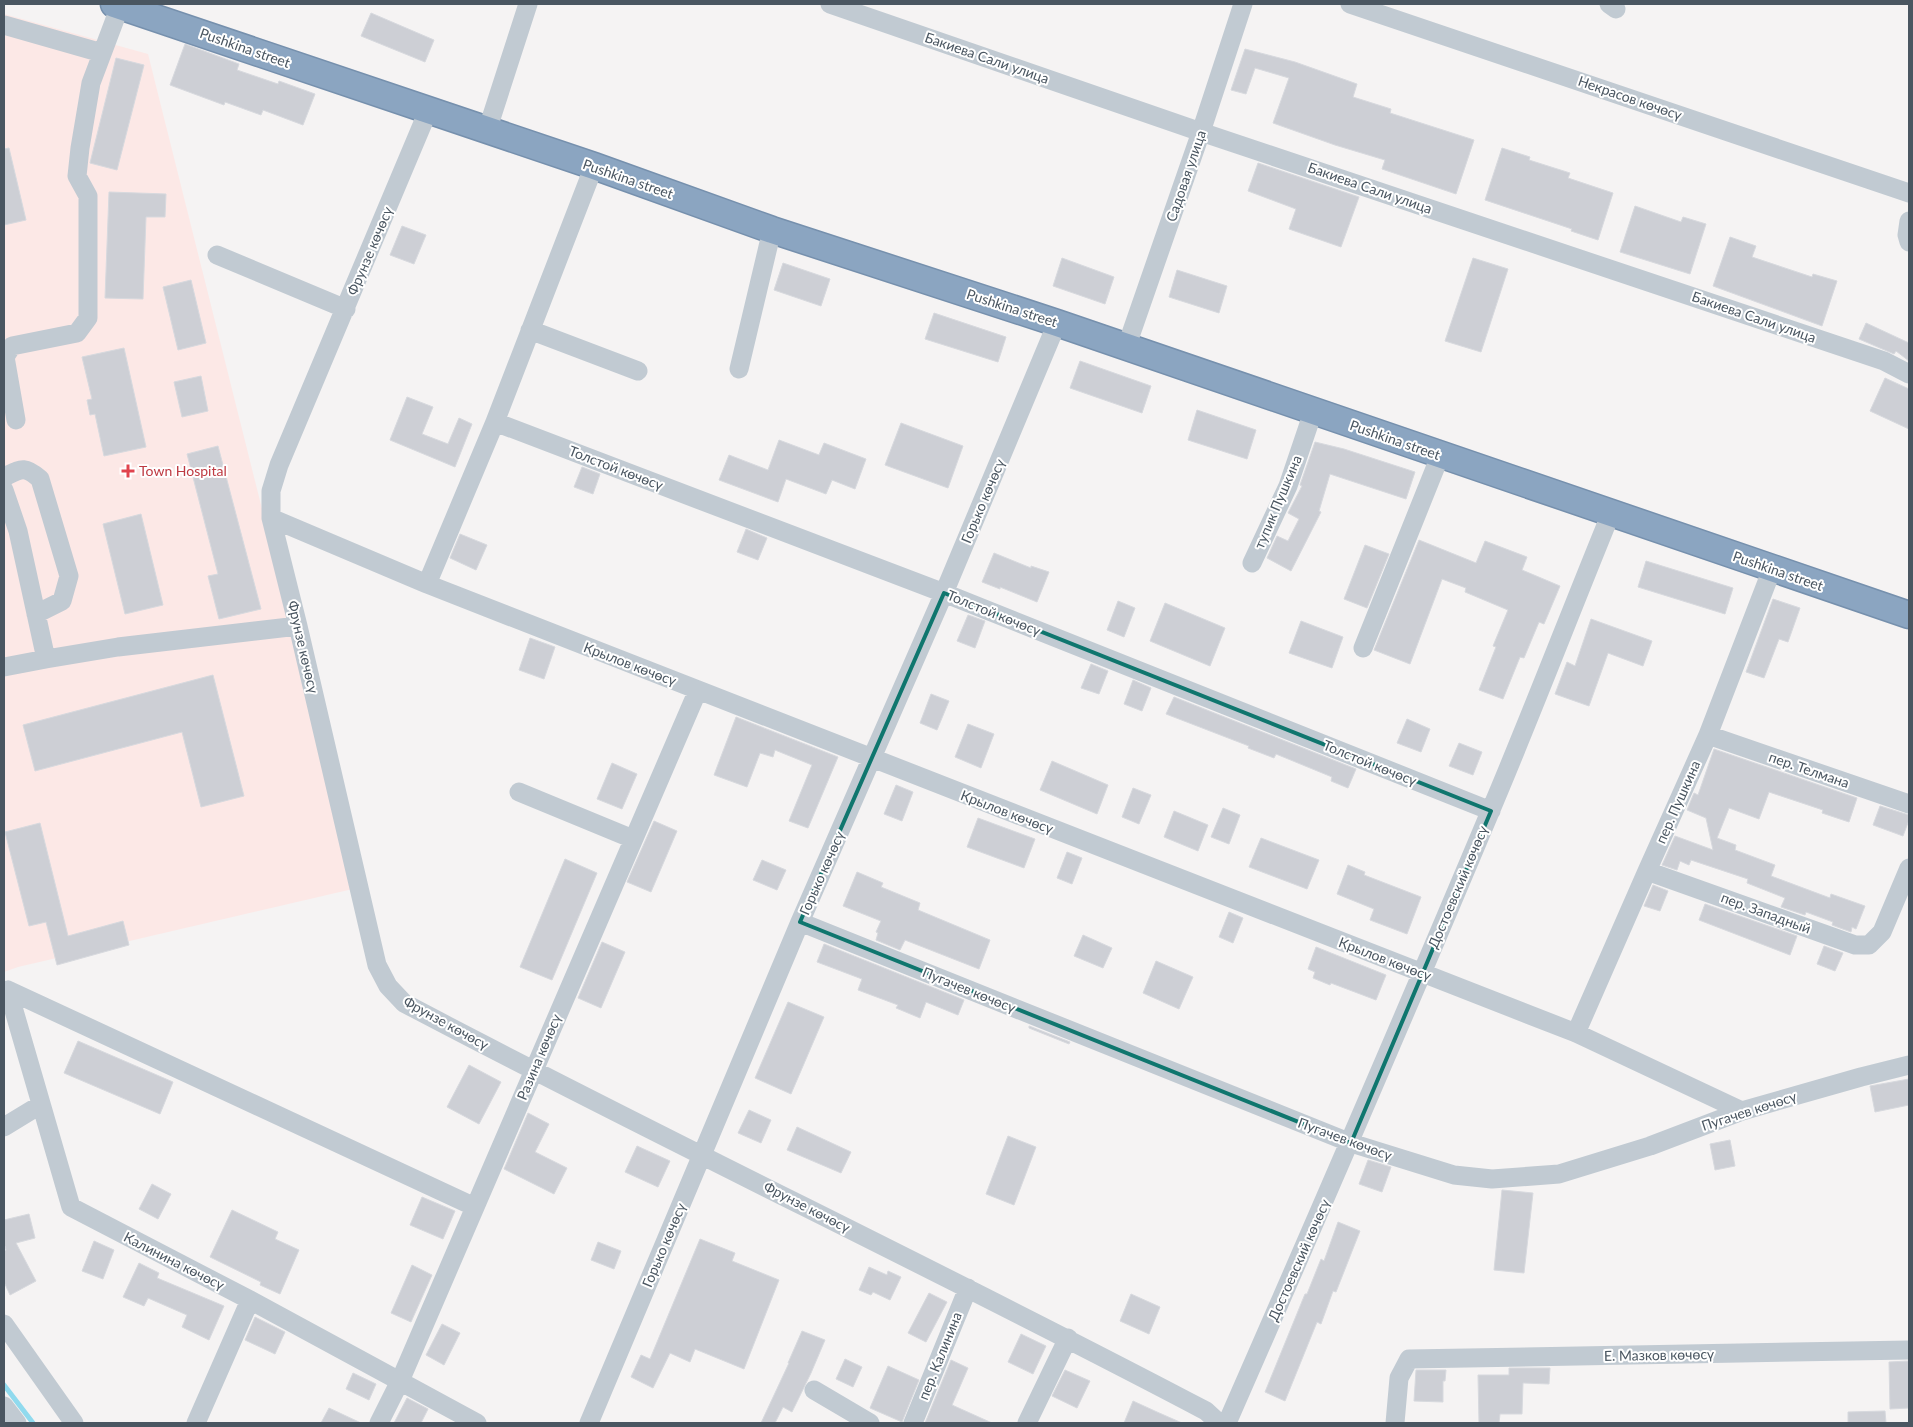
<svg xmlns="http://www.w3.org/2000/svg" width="1913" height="1427" font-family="Lato,sans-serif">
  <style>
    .medical { fill: #fce8e6 }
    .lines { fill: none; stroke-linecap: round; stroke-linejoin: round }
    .stream { stroke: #90daee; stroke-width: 5 }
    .building { fill: #cdcfd5; stroke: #d7d9de }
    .highway-casing { stroke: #7690ad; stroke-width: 29 }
    .minor { stroke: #c1cad2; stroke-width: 19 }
    .highway { stroke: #8ba5c1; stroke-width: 26 }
    .marked { fill: none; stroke: #0f766e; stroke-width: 4; stroke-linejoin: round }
    .health-dot { fill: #e0444e; stroke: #fff; stroke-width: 2 }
    .labels { text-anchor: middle; stroke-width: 4; stroke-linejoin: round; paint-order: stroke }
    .street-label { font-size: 14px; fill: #4a5661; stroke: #fff }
    .health-label { font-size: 14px; fill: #be3a42; stroke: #fff; text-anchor: start }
  </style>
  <rect width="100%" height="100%" fill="#f5f3f3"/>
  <path class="medical" d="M4,14l144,40 209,834 -339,79 -14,5z"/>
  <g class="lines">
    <path class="stream" d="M4,1385l29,38"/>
  </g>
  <path class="building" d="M371,13l63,27 -9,22 -64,-26z
    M185,44l54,20 -2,6 41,14 1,-3 36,13 -12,31 -40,-15 -2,5 -36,-13 -1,3 -54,-20z
    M1245,49l50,13 62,22 -4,13 38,12 -1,4 84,27 -18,54 -74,-25 3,-9 -50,-15 -62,-22 16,-45 -34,-10 -9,26 -15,-4z
    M116,58l28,7 -27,105 -27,-7z
    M9,148l17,72 -22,5v-76z
    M1502,148l28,9 -1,3 41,13 -2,5 45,15 -15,47 -27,-9 1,-2 -87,-29z
    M1258,163l101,34 -18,50 -52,-18 7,-20 -48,-18z
    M109,192l57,2 -1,23h-19l-3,82 -38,-1z
    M1635,206l46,16 2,-5 23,7 -16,50 -70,-22z
    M402,226l24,9 -12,29 -24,-9z
    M1730,237l26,9 -4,11 60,20 1,-3 24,7 -15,45 -109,-40z
    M1062,258l52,19 -9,27 -52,-18z
    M1473,258l35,11 -27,83 -36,-11z
    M783,263l47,16 -9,27 -47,-16z
    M1177,270l50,16 -8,27 -50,-16z
    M191,280l15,63 -28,7 -15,-63z
    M934,313l72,24 -8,25 -73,-23z
    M1866,323l43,20v18l-13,-10 -2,3 -35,-15z
    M124,348l22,99 -42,9 -9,-42 -5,1 -3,-15 5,-1 -10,-42z
    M1080,361l71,25 -9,27 -72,-25z
    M201,376l7,35 -26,6 -8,-35z
    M1885,378l24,11v40l-39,-18z
    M407,397l26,10 -11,27 26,10 11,-26 13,6 -17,43 -65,-27z
    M1197,410l59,20 -9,29 -59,-19z
    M901,423l62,23 -15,42 -63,-23z
    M779,440l40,15 5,-12 42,16 -11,30 -23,-9 -6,14 -40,-15 -8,23 -59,-22 10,-25 39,15z
    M1315,442l29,7 71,23 -9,27 -76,-25 -11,37 2,1 -30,59 -24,-13 10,-22 11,5 11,-22 -11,-6 14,-27 -2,-1z
    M218,446l43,163 -42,10 -11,-43 10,-2 -31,-120z
    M582,467l18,7 -7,20 -19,-7z
    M141,514l22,91 -38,9 -22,-90z
    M746,529l21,9 -9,22 -21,-8z
    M460,534l27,11 -11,25 -26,-12z
    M1419,540l57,23 9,-22 42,16 -5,13 38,16 -16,38 -5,-2 -15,36 -4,-1 -17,42 -24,-9 17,-43 -3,-1 15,-36 -43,-18 1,-4 -24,-9 -32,85 -36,-14z
    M1365,545l24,9 -22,54 -23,-9z
    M994,553l37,15v-2l18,6 -12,30 -37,-15v2l-18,-7z
    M1646,561l87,27 -8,26 -87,-27z
    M1773,599l27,9 -12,34 -9,-3 -15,39 -18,-6z
    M1118,601l17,7 -11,29 -17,-7z
    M1165,603l60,25 -15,38 -60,-25z
    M968,615l17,6 -10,27 -18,-7z
    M1591,619l61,22 -9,25 -35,-13 -19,53 -34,-12 12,-32 8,4z
    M1301,621l42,16 -11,31 -43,-15z
    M530,638l25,9 -11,32 -25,-9z
    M1091,664l17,7 -9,23 -18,-6z
    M213,675l31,121 -43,11 -19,-75 -147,39 -12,-46z
    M1133,680l18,8 -9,23 -18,-7z
    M931,694l18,7 -12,29 -17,-7z
    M1174,697l182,72 -8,19 -17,-7 1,-4 -56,-23 -2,4 -26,-10 1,-2 -83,-32z
    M736,717l102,40 -30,71 -19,-7 23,-56 -37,-15 -2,7 -13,-4 -13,34 -33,-12z
    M1407,719l23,10 -9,23 -24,-9z
    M968,724l26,10 -13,34 -26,-11z
    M1459,743l23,9 -9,23 -24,-9z
    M1714,749l143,49 -8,24 -27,-9 1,-3 -54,-18 -10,27 -30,-11 -12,30 19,7 -1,5 40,15 -4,11 59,22 1,-4 34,12 -9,23 -4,-2 -1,5 -19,-7 1,-3 -27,-10 -1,3 -24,-8 4,-9 -38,-15 1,-4 -57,-19 -2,5 -9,-4 -3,9 -15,-5 13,-29 38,14 -7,-32 -19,-8 7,-17 4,2z
    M1052,761l56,24 -11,29 -57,-24z
    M612,763l25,11 -15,35 -25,-10z
    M896,785l17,7 -11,29 -18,-7z
    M1133,788l18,7 -12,29 -17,-7z
    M1880,806l29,9v5l-6,16 -30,-11z
    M1223,808l17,7 -11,29 -18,-7z
    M1174,811l34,14 -10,26 -34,-14z
    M978,818l57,21 -11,29 -57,-21z
    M654,821l23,10 -26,61 -24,-10z
    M40,823l28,113 55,-15 6,24 -72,20 -11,-43 -17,4 -24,-94z
    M1261,838l58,22 -12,29 -58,-22z
    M1067,852l15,6 -10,26 -15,-6z
    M565,859l32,14 -45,107 -32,-13z
    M762,860l24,10 -9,20 -24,-10z
    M1348,865l17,7 -1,3 57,22 -14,37 -37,-14 4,-11 -37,-15z
    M857,872l26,11 -2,4 39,16 -2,7 72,30 -11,29 -74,-29 -5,10 -24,-10 2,-7 -2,-1 5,-11 -38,-15z
    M1653,885l15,6 -8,20 -16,-5z
    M1705,904l92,32 -7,19 -91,-35z
    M1229,912l14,6 -10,25 -14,-6z
    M1083,935l29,13 -9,20 -29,-12z
    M602,942l23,10 -24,56 -23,-10z
    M824,944l140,56 -6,15 -32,-13 -6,16 -24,-10 2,-3 -40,-15 4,-11 -45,-17z
    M1824,946l19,7 -8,18 -18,-7z
    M1316,947l70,28 -10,25 -45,-17 -1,2 -17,-7 2,-6 -7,-3z
    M1156,961l37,16 -14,32 -36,-16z
    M788,1002l36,15 -33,77 -36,-16z
    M1029,1026l41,16 -1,2 -40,-16z
    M78,1041l95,41 -13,32 -96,-41z
    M469,1065l32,17 -22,42 -32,-17z
    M1909,1079v26l-34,7 -5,-26z
    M749,1110l22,10 -10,23 -23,-10z
    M528,1113l21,11 -14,28 32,16 -13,26 -50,-25z
    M797,1127l54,25 -10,21 -54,-23z
    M1008,1136l28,11 -22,58 -28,-11z
    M1730,1140l5,26 -20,4 -5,-26z
    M637,1146l33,15 -12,26 -33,-15z
    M1368,1160l23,7 -9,25 -23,-8z
    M152,1184l19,10 -13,25 -19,-10z
    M1502,1190l31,3 -9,80 -30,-3z
    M422,1197l33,14 -12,28 -33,-14z
    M232,1210l46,22 -3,7 24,11 -19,44 -20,-9 1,-3 -51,-25z
    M29,1214l6,24 -19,5 20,38 -26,14 -6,-13v-30l2,-2 -1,-4h-1v-26z
    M1338,1222l22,9 -24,61 -3,-1 -12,33 -4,-2 -32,79 -20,-9 40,-98h2l14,-35 3,2z
    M700,1239l35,14 -3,8 47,19 -35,89 -49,-20 -5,13 -20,-9 -17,35 -22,-11 10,-22 9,4z
    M94,1241l20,9 -11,29 -21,-8z
    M598,1242l23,9 -7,18 -23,-9z
    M139,1263l20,10 -2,5 67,28 -15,34 -27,-13 5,-12 -39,-17 -4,8 -21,-9z
    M412,1265l20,10 -21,47 -20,-9z
    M869,1267l18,8 1,-4 13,6 -11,23 -17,-8 -2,3 -12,-5z
    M929,1293l18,9 -21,40 -18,-9z
    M1131,1294l29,13 -11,27 -29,-13z
    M255,1317l30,15 -10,22 -30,-14z
    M442,1324l18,9 -16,32 -18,-10z
    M802,1331l23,9 -14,33 -19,39 -9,-5 -8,16h-14l28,-60h-1z
    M1021,1334l25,12 -13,28 -25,-12z
    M845,1359l17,8 -9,20 -17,-8z
    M951,1360l17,8 -16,37 40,18h-67z
    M1909,1361v47l-19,1 -1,-47z
    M888,1366l31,14 -17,42 -32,-14z
    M1509,1368h41l-1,16 -26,-1 -1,31h-22l-1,9h-20l-1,-48h31z
    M1065,1370l25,11 -13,27 -25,-12z
    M1416,1370h30l-1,11h-2v21l-29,-1z
    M353,1373l23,11 -7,16 -23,-11z
    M407,1398l21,11 -7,14h-27z
    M1133,1401l24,11 25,11h-58z
    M329,1408l32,15h-40z
    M1885,1411l1,12h-38v-11z"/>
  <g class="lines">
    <g class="highway-casing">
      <path id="highway" d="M114,4l480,162 178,64 285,93 852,292"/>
    </g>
    <path class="minor" d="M830,4l371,128 683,229 25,13
      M1350,4l559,189
      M1609,4l7,5
      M4,25l98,28
      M428,111l-149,354 -8,26v27l27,108 79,339 11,21 16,17c265,140 537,268 802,408l13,12
      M487,131l41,-127
      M1909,221l-2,14 2,7
      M217,255l129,54
      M530,330l108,41
      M1126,348l75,-216 42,-128
      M739,369l33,-139
      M16,420l-11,-63 7,-11 65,-13 11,-15v-122l-11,-20 3,-28 11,-65 29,-77
      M495,422l449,171 547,218
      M4,477c17,-8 20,-12 36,2l29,97 -7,25 -26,13
      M4,490l14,41 28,128 72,-12 180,-21
      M271,518l156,66 1149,449 166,78
      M1252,563l36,-77 25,-74
      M427,584l68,-162 99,-256
      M1363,648l77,-192
      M4,667l42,-8
      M1708,735l201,69
      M519,792l114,47
      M1647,871l208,74h14l13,-13 27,-64
      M800,922l551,221 103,32 38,4 67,-5 91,-28 92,-35 119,-34 48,-12
      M8,990l63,217 179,93 227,123
      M8,990l467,217
      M1576,1033l71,-162 61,-136 64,-166
      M4,1127l36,-22
      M4,1324l70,99
      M814,1390l56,33
      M4,1406l13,17
      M196,1423l54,-123
      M379,1423l21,-42 298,-691
      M589,1423l211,-501 144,-329 113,-270
      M913,1423l55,-135
      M1027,1423l41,-85
      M1227,1423c89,-203 177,-406 263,-611 42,-99 80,-199 121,-299
      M1395,1423l4,-45 10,-19 500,-9"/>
    <use href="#highway" class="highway"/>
  </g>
  <path class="marked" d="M944,593l547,218 -140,332 -551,-221z"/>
  <path class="health-dot" d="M125.5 463.5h5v5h5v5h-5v5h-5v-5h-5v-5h5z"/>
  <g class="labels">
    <g class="street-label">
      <text transform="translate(245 48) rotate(19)" y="5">Pushkina street</text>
      <text transform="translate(987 58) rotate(19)" y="5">Бакиева Сали улица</text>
      <text transform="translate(1630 98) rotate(19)" y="5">Некрасов көчөсү</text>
      <text transform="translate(1186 176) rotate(-71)" y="5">Садовая улица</text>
      <text transform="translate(628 179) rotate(19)" y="5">Pushkina street</text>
      <text transform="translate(1370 188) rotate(19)" y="5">Бакиева Сали улица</text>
      <text transform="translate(370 251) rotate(-67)" y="5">Фрунзе көчөсү</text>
      <text transform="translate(1012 308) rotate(18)" y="5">Pushkina street</text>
      <text transform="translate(1754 317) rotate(19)" y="5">Бакиева Сали улица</text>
      <text transform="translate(1395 440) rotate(19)" y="5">Pushkina street</text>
      <text transform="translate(616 468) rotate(21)" y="5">Толстой көчөсү</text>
      <text transform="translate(983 501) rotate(-67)" y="5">Горько көчөсү</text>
      <text transform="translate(1278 502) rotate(-67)" y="5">тупик Пушкина</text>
      <text transform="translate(1778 571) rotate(19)" y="5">Pushkina street</text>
      <text transform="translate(994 613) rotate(22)" y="5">Толстой көчөсү</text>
      <text transform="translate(303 647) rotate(77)" y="5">Фрунзе көчөсү</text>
      <text transform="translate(630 664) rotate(21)" y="5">Крылов көчөсү</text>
      <text transform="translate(1370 763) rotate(22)" y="5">Толстой көчөсү</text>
      <text transform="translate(1809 770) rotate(19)" y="5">пер. Телмана</text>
      <text transform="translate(1678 802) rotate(-66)" y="5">пер. Пушкина</text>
      <text transform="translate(1007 812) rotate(21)" y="5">Крылов көчөсү</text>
      <text transform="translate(822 873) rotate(-66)" y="5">Горько көчөсү</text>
      <text transform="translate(1458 887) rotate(-67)" y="5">Достоевский көчөсү</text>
      <text transform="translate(1766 913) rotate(20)" y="5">пер. Западный</text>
      <text transform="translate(1385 959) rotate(21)" y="5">Крылов көчөсү</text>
      <text transform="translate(969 990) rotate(22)" y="5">Пугачев көчөсү</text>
      <text transform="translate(446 1023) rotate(29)" y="5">Фрунзе көчөсү</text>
      <text transform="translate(539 1057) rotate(-67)" y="5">Разина көчөсү</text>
      <text transform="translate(1749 1111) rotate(-18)" y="5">Пугачев көчөсү</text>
      <text transform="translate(1345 1139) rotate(20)" y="5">Пугачев көчөсү</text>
      <text transform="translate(807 1207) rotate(27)" y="5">Фрунзе көчөсү</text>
      <text transform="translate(664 1245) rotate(-67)" y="5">Горько көчөсү</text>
      <text transform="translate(1299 1260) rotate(-66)" y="5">Достоевский көчөсү</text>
      <text transform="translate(174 1261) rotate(27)" y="5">Калинина көчөсү</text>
      <text transform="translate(1659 1355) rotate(-1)" y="5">Е. Мазков көчөсү</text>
      <text transform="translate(940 1356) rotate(-68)" y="5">пер. Калинина</text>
    </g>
    <g class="health-label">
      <text x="139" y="476">Town Hospital</text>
    </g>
  </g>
  <rect width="1913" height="1427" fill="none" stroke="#4a5661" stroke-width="10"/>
</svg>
